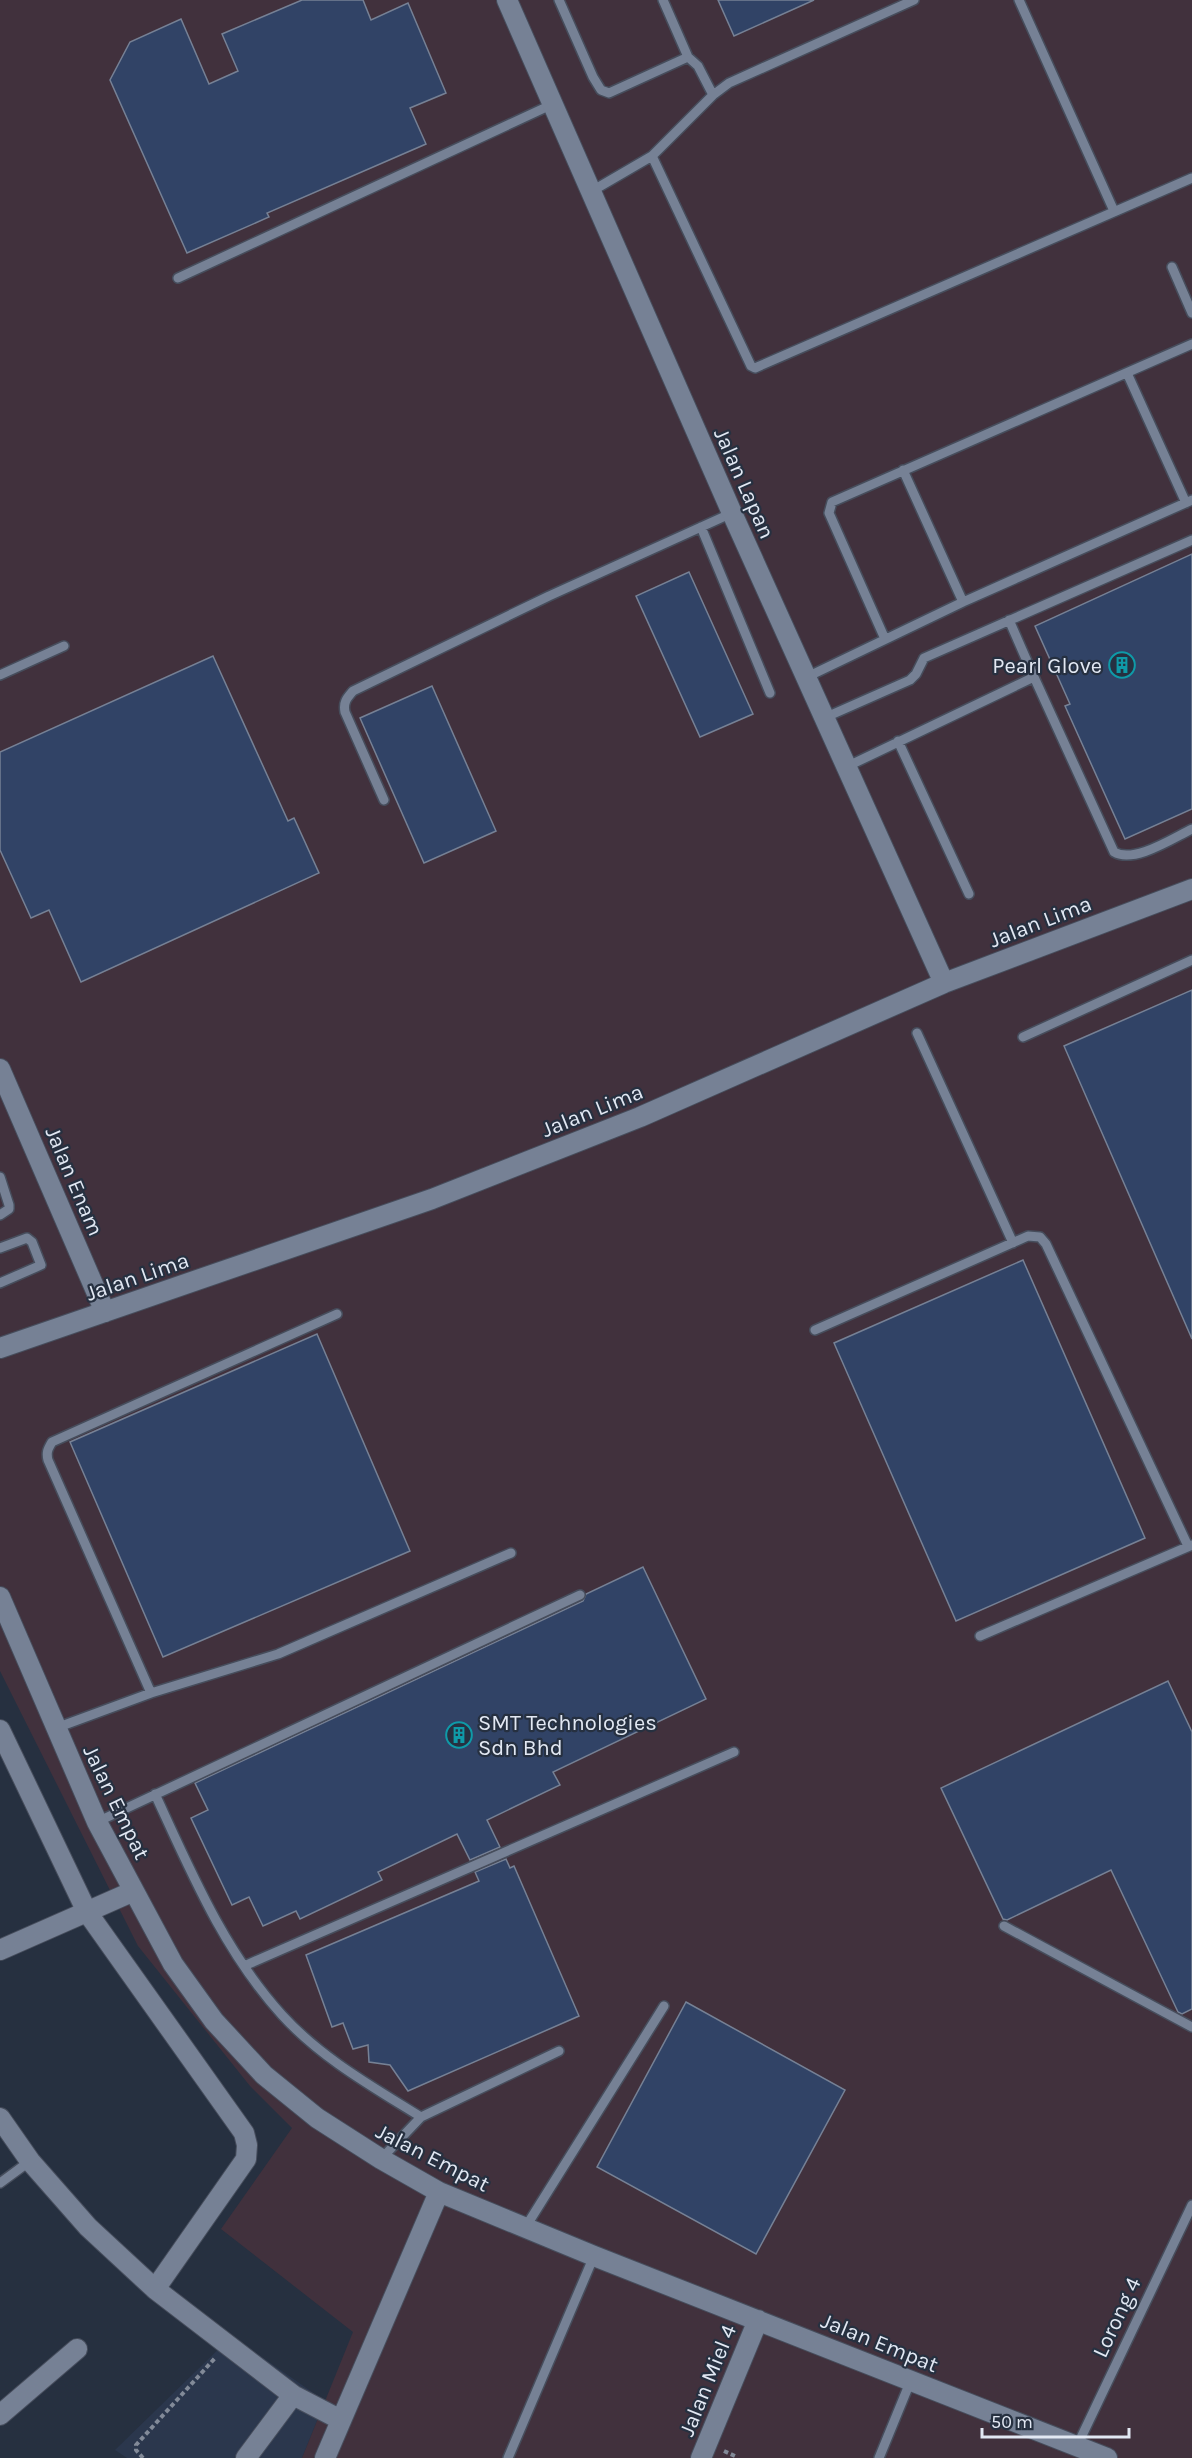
<svg xmlns="http://www.w3.org/2000/svg" width="1192" height="2458" font-family="Karla,sans-serif">
  <style>
    .built { fill: #2b374d }
    .industrial { fill: #41313d }
    .building { fill: #314366; stroke: #768195; stroke-width: 1.5 }
    .lines { fill: none; stroke-linecap: round; stroke-linejoin: round }
    .service-casing { stroke: #464d5c; stroke-width: 12 }
    .minor-casing { stroke: #464d5c; stroke-width: 22 }
    .path { stroke: #828a98; stroke-width: 4; stroke-dasharray: 4.5 3; stroke-linecap: butt }
    .service { stroke: #768195; stroke-width: 9 }
    .minor { stroke: #768195; stroke-width: 20 }
    .labels { text-anchor: middle; stroke-width: 4.5; stroke-linejoin: round; paint-order: stroke }
    .street-label { font-size: 22px; fill: #e2e8f3; stroke: #263040 }
    .poi-label { font-size: 22px; fill: #e2e8f3; stroke: #263040; text-anchor: end }
  </style>
  <rect width="100%" height="100%" fill="#263040"/>
  <path class="built" d="M232,2336l93,65 -23,57h-175l-12,-8z"/>
  <path class="industrial" d="M0,0h1192v2458h-890l51,-126 -132,-103 71,-101 -42,-42 -112,-140 -138,-275z"/>
  <path class="building" d="M302,0h61l8,20 37,-17 38,90 -36,15 16,36 -159,69 2,4 -82,36 -77,-173 20,-38 51,-23 28,65 29,-13 -16,-37z
    M718,0h96l-80,36z
    M1192,554v255l-67,30 -60,-133 5,-2 -35,-78z
    M689,572l64,142 -53,23 -64,-141z
    M213,656l75,165 6,-3 25,55 -238,109 -32,-72 -18,8 -31,-68v-98z
    M432,686l64,145 -72,32 -64,-145z
    M1192,990v349l-128,-293z
    M1023,1260l122,278 -189,83 -122,-278z
    M317,1334l93,217 -247,106 -93,-215z
    M643,1567l63,132 -153,73 7,13 -73,35 13,27 -30,13 -13,-26 -79,38 4,8 -82,39 -4,-8 -33,15 -14,-29 -17,8 -41,-87 17,-8 -13,-27 388,-182 3,-7z
    M1168,1681l24,51v277l-10,5 -4,-2 -67,-142 -104,50 -4,-1 -62,-131z
    M506,1859l4,9 4,-2 65,150 -171,75 -18,-26 -21,-3 -1,-17 -15,4 -10,-26 -11,4 -26,-72 173,-74 -4,-9z
    M686,2002l159,88 -89,164 -159,-87z"/>
  <g class="lines">
    <g class="service-casing">
      <path id="service" d="M559,0l34,77 8,13 8,3 79,-36
        M663,0l25,57 10,9 15,29
        M1019,0l95,211
        M652,156l99,210 4,2 437,-190
        M592,191l60,-35 61,-61 16,-12 185,-83
        M1172,267l20,46
        M178,278l375,-174
        M1127,373l59,130
        M903,470l60,132
        M701,527l69,166
        M1009,620l25,57
        M885,639l-56,-126 3,-11 360,-158
        M0,675l64,-29
        M807,677l156,-75 229,-102
        M824,718l86,-38 6,-6 8,-16 268,-118
        M898,741l71,153
        M846,767l188,-90 80,175c20,12 59,-14 78,-23
        M384,800l-39,-88c-2,-10 2,-14 8,-21l196,-95 183,-83
        M917,1033l96,210
        M1023,1037l169,-77
        M0,1177l9,28v4l-9,6
        M0,1248l27,-10 5,4 9,23 -41,18
        M815,1330l213,-94 12,1 6,7 142,302
        M980,1636l212,-91
        M151,1693l-103,-233c-2,-8 0,-11 4,-18l285,-128
        M56,1728l95,-35 127,-39 233,-101
        M155,1794c36,78 69,157 127,221 39,43 91,72 139,102
        M97,1822l483,-227
        M1004,1926l188,101
        M244,1966l490,-214
        M381,2159l40,-42 138,-66
        M0,2183l30,-22
        M525,2228l139,-222
        M1077,2446l115,-241
        M508,2458l86,-202
        M879,2458l32,-78"/>
    </g>
    <g class="minor-casing">
      <path id="minor" d="M507,0l225,513 212,470
        M0,1069l105,243
        M0,1348l432,-149 208,-82 304,-134 248,-94
        M0,1597l97,225 76,142 41,57 50,54 53,43 64,41 58,33 155,64 513,202
        M0,1730l87,182 157,221 3,12 -1,14 -91,130
        M0,1950l134,-59
        M0,2118l30,43 58,66 67,62 138,106 48,25
        M0,2415l77,-66
        M246,2458l47,-63
        M325,2458l114,-266
        M701,2458l57,-138"/>
    </g>
    <path class="path" d="M724,2451l13,6
      M143,2458l-7,-8v-5l80,-88"/>
    <use href="#service" class="service"/>
    <use href="#minor" class="minor"/>
  </g>
  <defs>
    <g id="building-ring" transform="scale(1.35)"><circle r="9.5" fill="#263040" stroke="#0f9aa8" stroke-width="1.5"/><path d="M-4-6H4V6H1V3H-1V6H-4ZM-2.5-4.3h1.7v1.8h-1.7ZM.8-4.3h1.7v1.8H.8ZM-2.5-1h1.7V.8h-1.7ZM.8-1h1.7V.8H.8Z" fill="#0f9aa8"/></g>
  </defs>
  <g fill-rule="evenodd">
    <use href="#building-ring" x="1122" y="665"/>
    <use href="#building-ring" x="459" y="1735"/>
  </g>
  <g class="labels">
    <g class="street-label">
      <text transform="translate(745 483) rotate(66)" y="8">Jalan Lapan</text>
      <text transform="translate(1040 921) rotate(-21)" y="8">Jalan Lima</text>
      <text transform="translate(592 1110) rotate(-22)" y="8">Jalan Lima</text>
      <text transform="translate(75 1181) rotate(67)" y="8">Jalan Enam</text>
      <text transform="translate(137 1276) rotate(-19)" y="8">Jalan Lima</text>
      <text transform="translate(117 1802) rotate(64)" y="8">Jalan Empat</text>
      <text transform="translate(433 2157) rotate(27)" y="8">Jalan Empat</text>
      <text transform="translate(1116 2317) rotate(-65)" y="8">Lorong 4</text>
      <text transform="translate(880 2342) rotate(22)" y="8">Jalan Empat</text>
      <text transform="translate(707 2380) rotate(-68)" y="8">Jalan Miel 4</text>
    </g>
    <g class="poi-label">
      <text x="1102" y="673">Pearl Glove</text>
      <text x="478" y="1730" text-anchor="start">SMT Technologies<tspan x="478" dy="25">Sdn Bhd</tspan></text>
    </g>
  </g>
  <path d="M982 2428v9h147v-9" fill="none" stroke="#e2e8f3" stroke-width="3"/>
  <text x="991" y="2428" font-size="18" fill="#e2e8f3" stroke="#263040" stroke-width="4.5" paint-order="stroke">50 m</text>
</svg>
